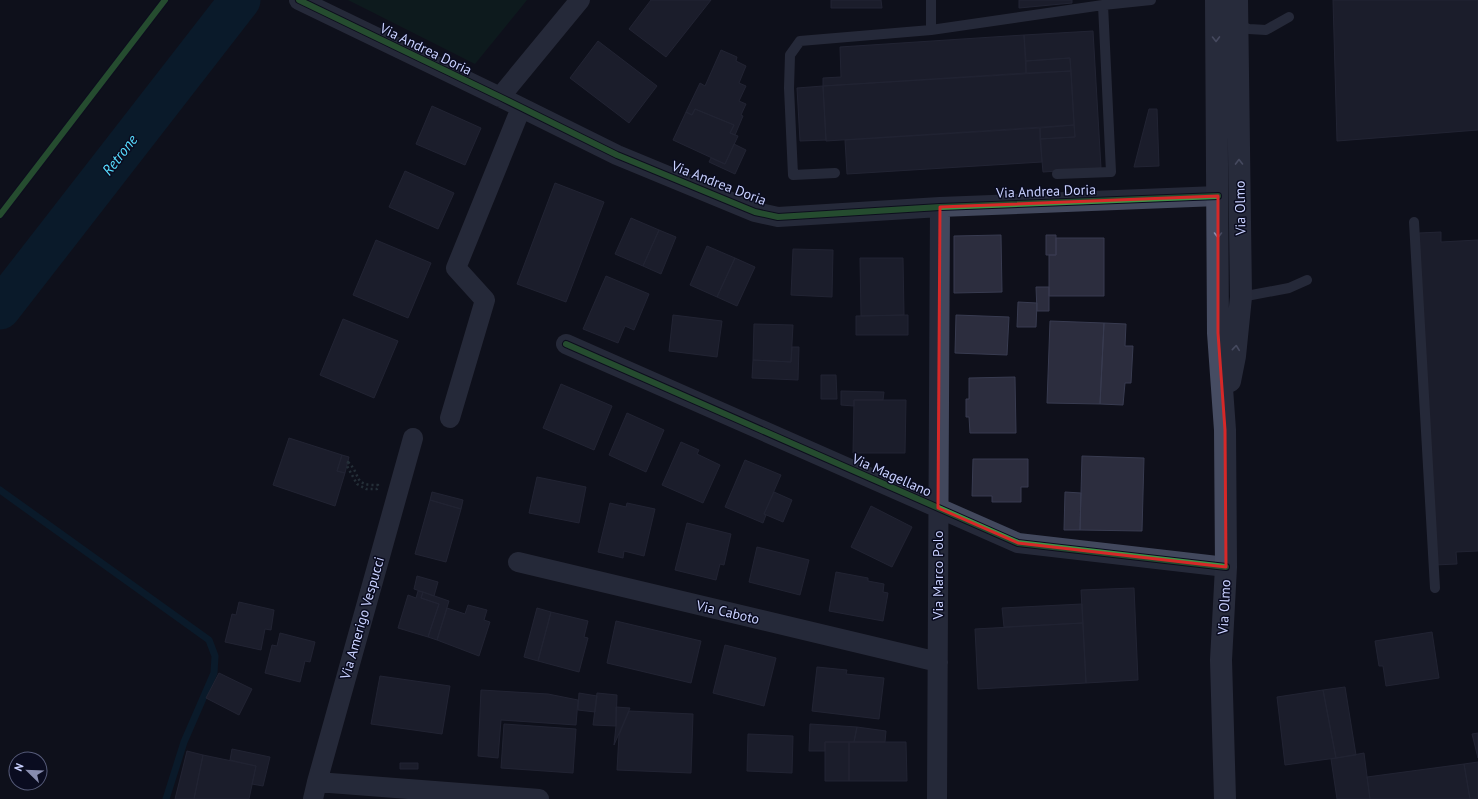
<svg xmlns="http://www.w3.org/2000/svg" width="1478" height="799" font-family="'PT Sans',sans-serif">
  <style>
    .green { fill: #0d2620 }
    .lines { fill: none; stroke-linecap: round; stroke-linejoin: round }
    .stream { stroke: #05273c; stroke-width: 7 }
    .river { stroke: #05273c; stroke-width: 41 }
    .building { fill: #2c2d3e; stroke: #383b50 }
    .path { stroke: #3f555c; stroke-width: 2.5; stroke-dasharray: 2 3; stroke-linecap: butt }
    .lane { stroke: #42485d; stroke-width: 10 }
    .street { stroke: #42485d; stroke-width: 20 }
    .secondary { stroke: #464c62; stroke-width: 22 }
    .cycleway-casing { stroke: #0a0c20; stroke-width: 8 }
    .cycleway { stroke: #419447; stroke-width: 6 }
    .oneway { stroke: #888eb0 }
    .marked { fill: none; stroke: #d62828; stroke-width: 3; stroke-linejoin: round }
    .labels { text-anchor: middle; stroke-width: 3; stroke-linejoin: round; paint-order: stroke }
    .street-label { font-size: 14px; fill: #c9d1ff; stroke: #0a0c20 }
    .water-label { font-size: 15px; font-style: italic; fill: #57ddff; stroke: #0a0c20 }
  </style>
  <rect width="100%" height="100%" fill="#0f101b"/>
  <path class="green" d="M348,0h179l-52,64z"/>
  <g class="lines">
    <path class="stream" d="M0,490l209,150 6,16 -1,17 -30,69 -18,57"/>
    <path class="river" d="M0,309l240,-309"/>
  </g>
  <path class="building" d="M651,0h60l-45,57 -37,-28z
    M831,0h50l1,8h-51z
    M1019,0h53v3l-53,5z
    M1333,0h145v130l-141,11z
    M1093,31l8,137 -58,4 -3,-33 35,-2 -5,-79 -44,3 -2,-26z
    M1024,35l2,38 -203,13v-8l18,-1 -1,-30z
    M598,41l59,45 -28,37 -59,-45z
    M721,50l16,7 -1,4 10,5 -7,17 7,3 -7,15 7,3 -5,11 2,1 -8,19 -5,-2 4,-8 -39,-16 -3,6 -6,-3 14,-29 5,3z
    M1070,58l1,13 -45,2v-12z
    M1071,71l3,54 -248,16 -3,-55z
    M823,86l3,54 -26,1 -3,-53z
    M432,106l49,22 -16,37 -49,-21z
    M695,109l39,16 -4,8 8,3 -13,28 -52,-24 13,-28 6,3z
    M1149,109h8l2,57 -25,1z
    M1074,125l1,12 -35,2v-11z
    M1040,128l2,34 -195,12 -2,-34z
    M734,144l12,6 -11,24 -26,-12 2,-4 14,6z
    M405,171l49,22 -16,36 -49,-22z
    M555,183l49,19 -38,100 -49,-18z
    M631,218l28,12 -16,36 -28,-12z
    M659,230l17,7 -15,37 -18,-8z
    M1441,232v10l37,-2v311l-22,1 1,12 -23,1 -15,-332z
    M1001,235l1,57 -48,1v-57z
    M1046,235h10v20h-10z
    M1056,238h48v58h-55v-41h7z
    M376,240l55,23 -23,55 -55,-23z
    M707,246l28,12 -18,39 -27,-12z
    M793,249l40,1 -1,47 -41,-2z
    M735,258l20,9 -18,39 -20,-9z
    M860,258h43l1,57 -43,1z
    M606,276l43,18 -15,36 -9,-4 -7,17 -35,-14z
    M1036,287h13v24h-12z
    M1018,302l19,1 -1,24h-19z
    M673,315l49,6 -5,36 -48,-6z
    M908,315v20h-52v-19z
    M956,315l53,2 -2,38 -52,-2z
    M343,319l55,22 -24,57 -54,-23z
    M1050,321l54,2 -4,81 -53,-1z
    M1104,323l22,1 -1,22h8l-2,37h-6l-2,22 -23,-1z
    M754,324l39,1 -2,37 -38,-2z
    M792,347h7l-1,33 -46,-2 1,-18 38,2z
    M821,375h15l1,24h-16z
    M1015,377l1,56h-46l-1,-16h-3v-18h3v-21z
    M561,384l51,22 -18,44 -51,-22z
    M841,391l43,1 -1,8h-29v6l-13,-1z
    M854,400h52l-1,53h-52z
    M627,413l37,17 -18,42 -37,-17z
    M289,438l53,17 -5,16 8,2 -10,33 -62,-21z
    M681,442l18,8 -2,4 23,11 -17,38 -41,-18z
    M342,455l7,2 -4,16 -8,-2z
    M1082,456l62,2 -2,73 -62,-1z
    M973,459h55v28h-7v15h-29v-6h-20z
    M745,460l36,15 -17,39 2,1 -3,8 -38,-16z
    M537,477l49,10 -7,36 -50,-10z
    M432,492l31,8 -2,9 -31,-9z
    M774,492l18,8 -9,22 -19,-8z
    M1065,492l16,1 -1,37h-16z
    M430,500l31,9 -15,53 -31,-8z
    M610,503l16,4 1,-4 28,6 -11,47 -20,-5 -1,7 -25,-6z
    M871,506l41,21 -20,40 -41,-20z
    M687,523l44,11 -7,31 -4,-1 -4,16 -41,-10z
    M757,547l52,13 -9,35 -51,-13z
    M836,572l32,6v3l16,3 -1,8 5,1 -5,28 -54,-10z
    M417,576l21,6 -4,14 -20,-7z
    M1134,588l4,92 -52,3 -5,-93z
    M418,591l5,1 -2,6 18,6 -11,33 -30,-9 10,-33 8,3z
    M423,592l26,9 -12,39 -9,-3 11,-33 -18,-6z
    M239,602l35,8 -3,20 -6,-1 -4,21 -36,-8 7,-28 4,1z
    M1082,604l1,19 -79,4 -2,-19z
    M468,605l19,5 -3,10 6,2 -11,34 -42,-16 10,-32 18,6z
    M537,608l14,4 -13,49 -14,-4z
    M551,612l37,9 -4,16 4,1 -9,34 -41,-11z
    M616,621l85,20 -10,42 -84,-20z
    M1083,623l3,60 -108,6 -3,-60z
    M1432,632l7,46 -53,8 -3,-20h-4l-4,-25z
    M280,633l35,9 -5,20 -5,-1 -5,21 -35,-9 7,-28 5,1z
    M725,645l51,13 -12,48 -51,-13z
    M817,667l30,3 -1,4 38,4 -5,41 -67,-8z
    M219,673l33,16 -13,26 -33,-17z
    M380,676l70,10 -8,48 -71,-10z
    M1345,687l11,68 -20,3 -13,-68z
    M481,690l67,4 30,6 -2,25 -75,-5 -3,38 -20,-2z
    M1323,690l13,68 -51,7 -8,-68z
    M579,693l18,3 -2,16 -17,-2z
    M597,693l20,2 -1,31 -23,-1z
    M616,707l14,1 -16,37 2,-19z
    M629,711l64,3 -2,59 -74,-3 2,-35z
    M504,724l72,5 -3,44 -72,-5z
    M810,724l47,3 -3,15h-29v9h-16z
    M857,727l29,4 -1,11h-31z
    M1478,733v25l-6,-24z
    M748,734l45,2 -1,37 -45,-2z
    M825,742h24v39h-24z
    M849,742h57l1,39h-58z
    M232,749l38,8 -7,29 -11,-2 4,-18 -26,-6z
    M187,751l16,4 -9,44h-19z
    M1364,753l6,46h-33l-6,-40z
    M203,755l53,11 -7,33h-55z
    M1478,762v37h-8l-6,-35z
    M400,763h18v6h-18z
    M1464,764l6,35h-100l-3,-22z"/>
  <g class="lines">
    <path class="path" d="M348,462c14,13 4,24 30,23l-1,4h-11l-9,-5 -10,-18z"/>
    <path class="lane" d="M931,0v30l172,-25 48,-5
      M1237,24l12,5 17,1 23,-13
      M835,173l-42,2 -4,-87 1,-33 10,-14 131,-11
      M1057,174l54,-2 -8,-167
      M1414,222l21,366
      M1241,297l48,-9 18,-8"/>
    <path class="street" d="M299,0l201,97 117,58 138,57 23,5 162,-10 278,-11
      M500,97l80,-97
      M566,344l452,199 208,24
      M450,418l35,-118 -29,-32 65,-160
      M518,562l420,100
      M317,782l222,17
      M313,799l4,-17 96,-344
      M937,799l3,-592"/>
    <path class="secondary" d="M1216,0l2,333 7,97 1,137 -5,93 4,139
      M1230,381l5,-25 6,-59 -4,-297"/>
    <g class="cycleway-casing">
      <path id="cycleway" d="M299,0l201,97 117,58 138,57 23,5 162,-10 278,-11
        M0,215l165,-215
        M566,344l452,199 208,24"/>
    </g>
    <use href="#cycleway" class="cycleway"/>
  </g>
  <defs><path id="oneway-chevron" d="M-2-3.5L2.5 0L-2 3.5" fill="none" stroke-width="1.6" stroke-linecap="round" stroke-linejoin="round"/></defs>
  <g class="oneway">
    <use href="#oneway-chevron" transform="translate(1216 39) rotate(89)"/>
    <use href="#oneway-chevron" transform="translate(1239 162) rotate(-91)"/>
    <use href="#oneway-chevron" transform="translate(1218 235) rotate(90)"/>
    <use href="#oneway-chevron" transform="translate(1236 348) rotate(-84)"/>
  </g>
  <path d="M0 0H1478V799H0ZM1218,196v137l7,97 1,137 -208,-24 -80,-35 2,-301z" fill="#0f101b" fill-opacity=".55" fill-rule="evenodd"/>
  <path class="marked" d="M1218,196v137l7,97 1,137 -208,-24 -80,-35 2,-301z"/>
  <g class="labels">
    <g class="street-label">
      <text transform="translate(426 49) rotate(26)" y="5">Via Andrea Doria</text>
      <text transform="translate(719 183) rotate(21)" y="5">Via Andrea Doria</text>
      <text transform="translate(1046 191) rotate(-2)" y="5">Via Andrea Doria</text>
      <text transform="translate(1240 208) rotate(-91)" y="5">Via Olmo</text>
      <text transform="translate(892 475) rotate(24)" y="5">Via Magellano</text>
      <text transform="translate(938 575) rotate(-90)" y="5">Via Marco Polo</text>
      <text transform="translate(1224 607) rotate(-87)" y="5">Via Olmo</text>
      <text transform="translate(728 612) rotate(13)" y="5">Via Caboto</text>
      <text transform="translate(362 618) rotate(-74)" y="5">Via Amerigo Vespucci</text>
    </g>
    <g class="water-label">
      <text transform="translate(120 155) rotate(-52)" y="5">Retrone</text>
    </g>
  </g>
  <g transform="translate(28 771) rotate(293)"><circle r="19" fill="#0a0c20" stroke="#565b79"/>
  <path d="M0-3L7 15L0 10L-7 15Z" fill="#888daf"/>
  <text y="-6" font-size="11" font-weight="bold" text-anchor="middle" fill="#c9d1ff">N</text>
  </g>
</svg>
